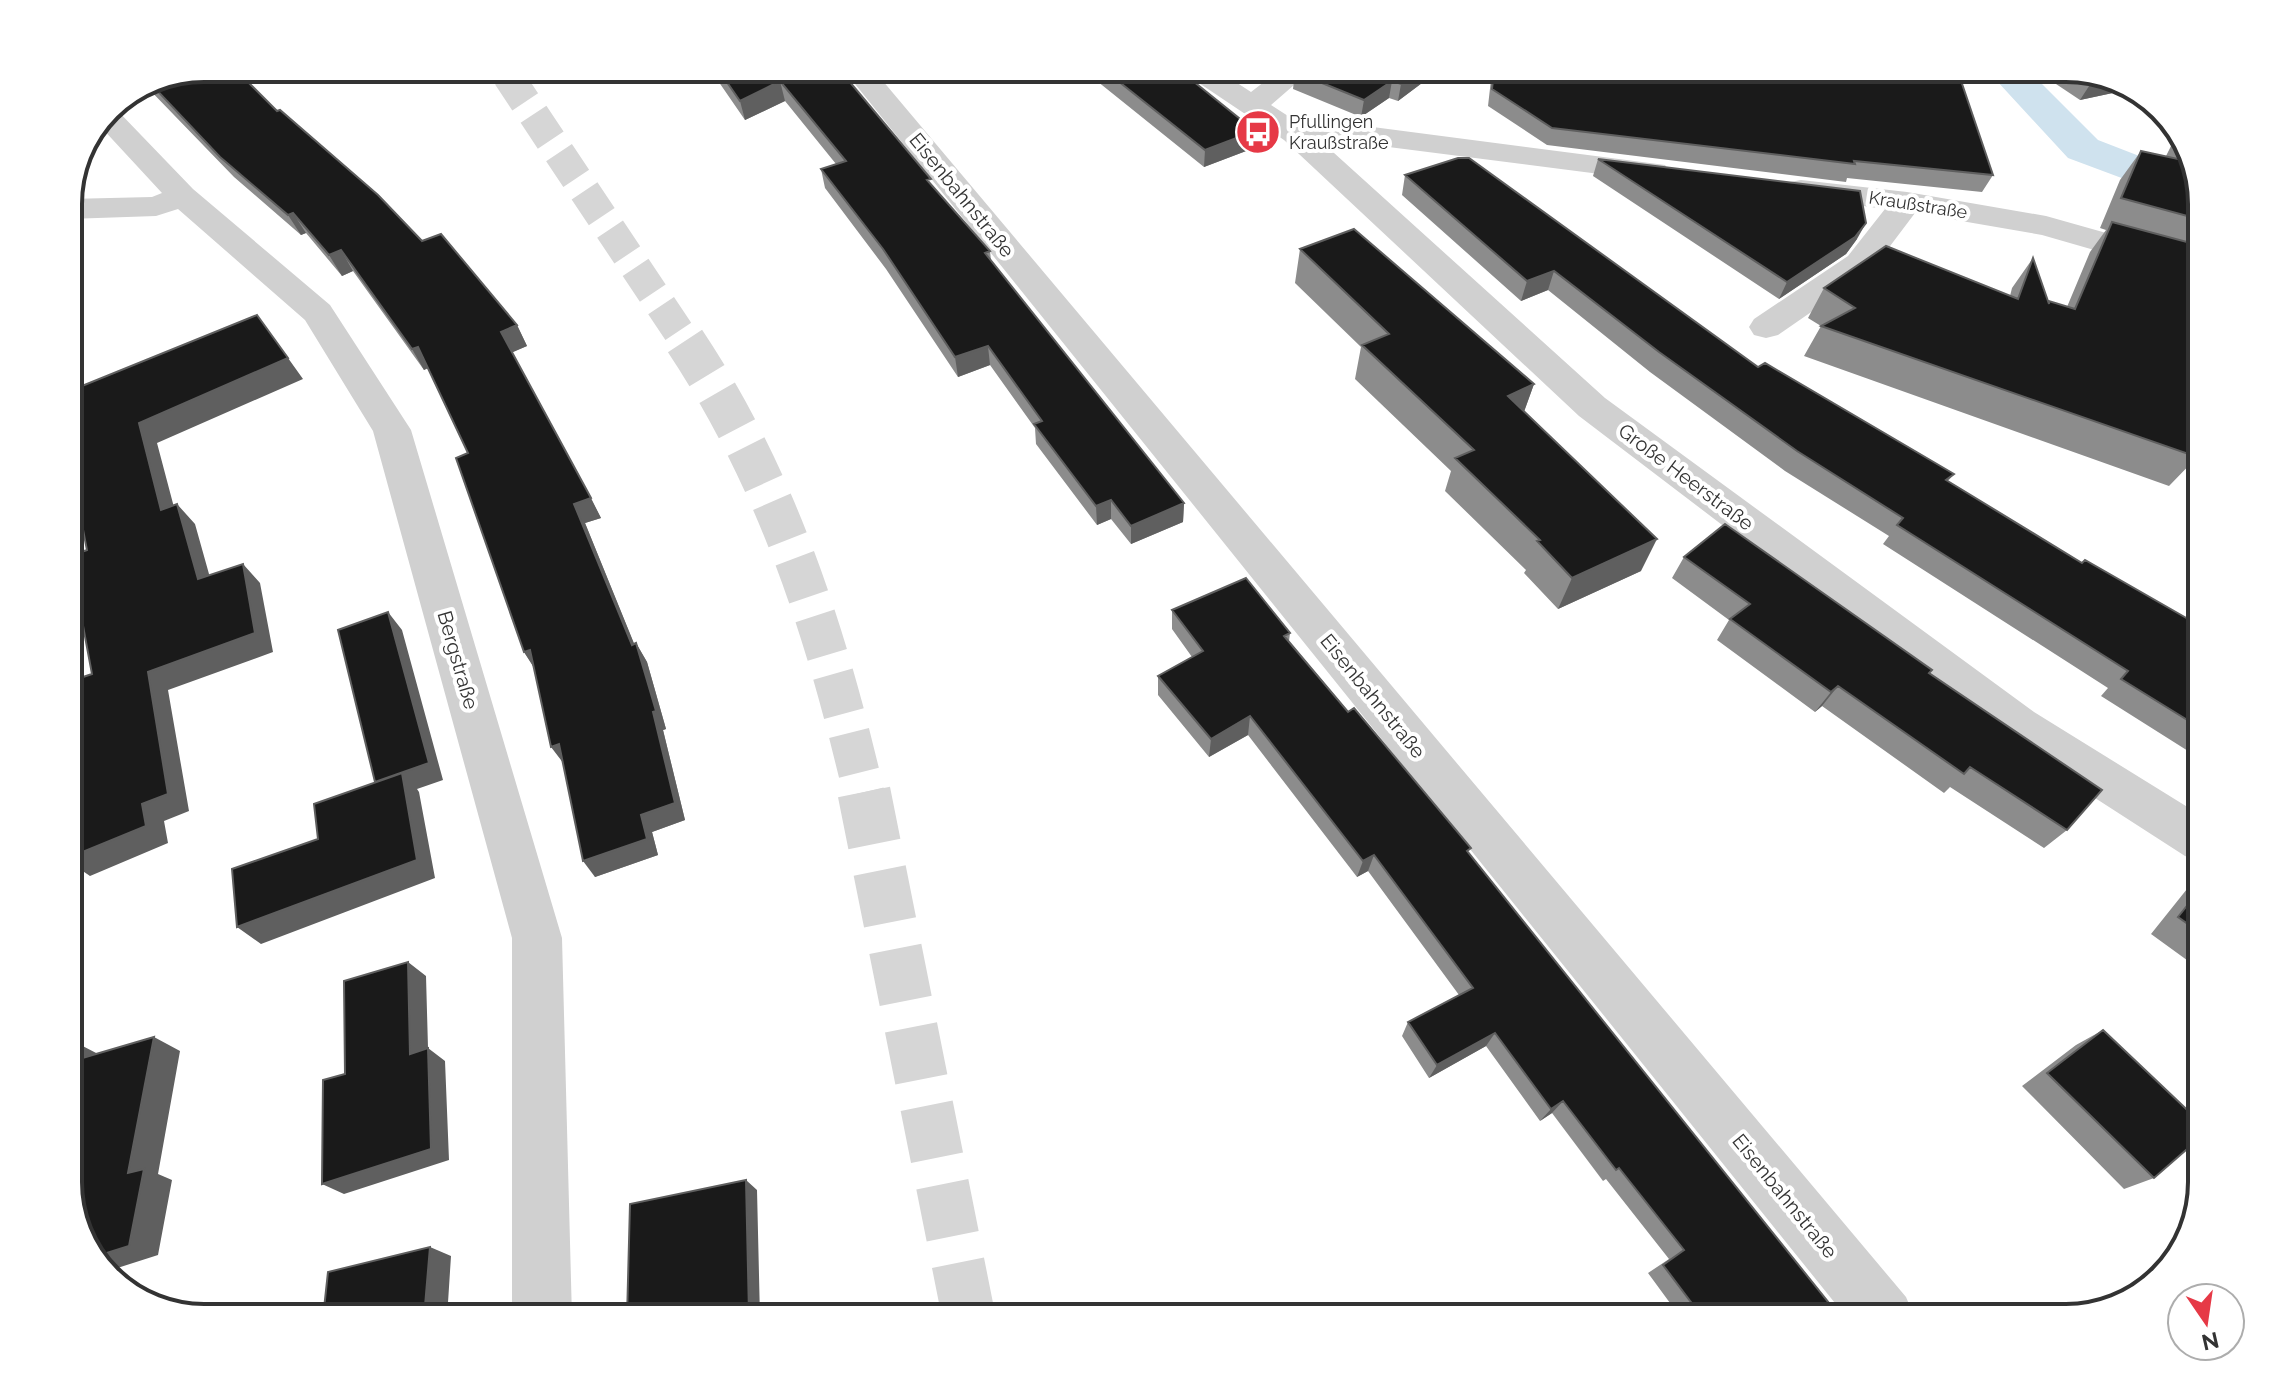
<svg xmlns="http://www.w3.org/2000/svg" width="2270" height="1386" font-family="Raleway,sans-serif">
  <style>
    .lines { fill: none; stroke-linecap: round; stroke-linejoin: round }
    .canal { fill: #cfe2ee; fill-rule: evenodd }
    .primary-tunnel-far2 { stroke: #d6d6d6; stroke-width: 31; stroke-dasharray: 31 15; stroke-linecap: butt }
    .primary-tunnel-far1 { stroke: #d6d6d6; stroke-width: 41; stroke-dasharray: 41 20; stroke-linecap: butt }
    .primary-tunnel { stroke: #d6d6d6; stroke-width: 53; stroke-dasharray: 53 27; stroke-linecap: butt }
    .minor { fill: #d0d0d0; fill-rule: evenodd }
    .wall { fill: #8c8c8c }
    .shaded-wall { fill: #5f5f5f }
    .building { fill: #1a1a1a; stroke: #5f5f5f; stroke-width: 2 }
    .labels { text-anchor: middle; stroke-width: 8; stroke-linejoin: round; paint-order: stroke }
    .far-poi-label { font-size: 18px; fill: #333; stroke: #fff; text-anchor: start }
    .far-street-label { font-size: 18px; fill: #333; stroke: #fff }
    .street-label { font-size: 20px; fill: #333; stroke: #fff }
    .rim { fill: none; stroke: #333; stroke-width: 4 }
  </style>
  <rect width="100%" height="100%" fill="#fff"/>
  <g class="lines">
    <path class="canal" d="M1985,68h41l72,72 98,38 6,30 -134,-50z"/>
    <path class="primary-tunnel-far2" d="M508,76l178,267"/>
    <path class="primary-tunnel-far1" d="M685,341c93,140 141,291 179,453"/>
    <path class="primary-tunnel" d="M864,792l105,526"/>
    <path class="minor" d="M1277,72h32l-38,33 31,20 63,1 300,39 5,7 -5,7 -11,2 -289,-37 -42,-1 282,255 429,314 168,104v46l-17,-6 -183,-118 -423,-322 -295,-276 -91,-61 -4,-6h33l29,19z
      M847,74h30l1029,1223 9,21h-68z
      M110,106l5,2 78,81 137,116 81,125 151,508 10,380h-60v-380l-139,-507 -68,-111 -127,-111 -22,7 -88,3v-20l84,-2 10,-4 -62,-67z
      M1801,180l106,12 139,24 156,44v21l-160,-46 -127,-22 -43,57 -94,65 -12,3 -12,-3 -5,-8 5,-8 94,-63 37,-47 -95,-13 -5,-7 5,-7z"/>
  </g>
  <path class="wall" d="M2032,68h34l68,18 2,2 -56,12z
    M1957,69l36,106 -11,17 -135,-14 -1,4 -299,-37 -59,-39 4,-35 469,-2z
    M1438,71l-40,30 -9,-3 -28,19 -68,-28 2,-17z
    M1252,72h20l-7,6z
    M1087,73h96l71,75 -50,19z
    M714,75h130l88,111 58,65 1,9 193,243 -1,19 -52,22 -20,-25 -14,6 -61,-81 -1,-16 -45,-63 -32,12 -72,-108 -61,-81 -4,-19 15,-5 -51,-63 -40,19z
    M152,78l125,33 240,214 10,21 -15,6 89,166 -16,5 49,121 2,-1 11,19 19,67 -3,1 22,90 -33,12 6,23 -63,22 -32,-113 -29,-97 -10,-15 -56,-199 -40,-85 -4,2 -71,-99 -11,5 -36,-43 -5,2 -67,-58 -90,-93z
    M2180,132l4,4 18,60v256l-33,34 -365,-130 17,-30 -13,-8 16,-30 186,8 2,-8 21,-30 15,44 19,5 23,-55 16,-22 -6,-2 20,-48 21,-29 25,5 7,-14z
    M1598,159l259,80 -11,15 -67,45 -186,-123z
    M1405,175l549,299 -6,7 134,82 120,64v125l-6,4 -95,-60 7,-8 -225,-144 6,-8 -104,-65 -135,-99 -102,-82 -27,11 -119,-106z
    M1300,249l234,135 -10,28 117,159 -83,38 -34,-36 2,-3 -81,-79 6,-20 -96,-92 6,-32 -66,-64z
    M1684,557l246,116 137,157 -23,18 -94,-61 -6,6 -122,-87 -7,6 -98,-72 12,-20 -57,-42z
    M1172,610l118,23 -1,8 180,213 372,464h-160l-33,-45 21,-14 -63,-80 -3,2 -51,-68 -12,8 -54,-75 -57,32 -27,-42 6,-14 51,-27 -91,-124 -11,6 -109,-142 -39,22 -51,-62v-19l34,-19 -20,-28z
    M2202,875v96l-51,-37 44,-55z
    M2103,1030l51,148 -30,11 -102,-103 54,-41z"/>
  <path class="shaded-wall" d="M1418,71h20l-40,30 3,-17z
    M2108,79l26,7 2,2 -56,12 11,-17z
    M780,81l5,20 -40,19 -5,-19z
    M1392,81l-3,17 -28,19 3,-17z
    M1255,131l-1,17 -50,19 1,-17z
    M293,213l13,20 -5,2 -13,-20z
    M1866,223l-9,16 -11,15 -67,45 8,-17z
    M341,250l12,21 -11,5 -13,-21z
    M1554,271l-6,19 -27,11 6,-20z
    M517,325l10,21 -16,7 -10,-21z
    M988,346l2,19 -32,12 -3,-20z
    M418,347l12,20 -6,3 -12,-21z
    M288,358l15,21 -146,64 23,87 -19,-20 -22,-87z
    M1534,384l-12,33 -14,-21z
    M591,498l10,20 -16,5 57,140 -10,-18 -58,-141z
    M1111,500v19l-14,6 -1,-19z
    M1184,503l-1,19 -52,22v-18z
    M177,504l18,20 21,75 -18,-20z
    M1657,539l-16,32 -83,38 14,-31z
    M243,564l17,19 13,69 -105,38 21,121 -25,10 4,22 -78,33 -22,-15v-3l74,-54 6,-132z
    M388,612l14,18 41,150 -26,9 2,3 16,86 -174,66 -24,-17 154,-129z
    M636,643l11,19 19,67 -3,1 22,90 -33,12 6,23 -63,22 -12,-16 58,-46z
    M530,650l6,21 -12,-19z
    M1838,686l-16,20 -7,6 16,-20z
    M1250,716l-2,19 -39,22 2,-18z
    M559,744l5,20 -13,-17z
    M1374,855l-6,16 -11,6 6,-16z
    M408,962l18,14 2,72 17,13 4,99 -105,34 -22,-10 88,-130z
    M1495,1033l-9,13 -57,32 8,-13z
    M154,1037l26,14 -22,123 14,6 -14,75 -50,16 -14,-14 34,-84z
    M73,1041l27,14 -21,4z
    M1563,1101l-11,12 -12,8 11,-12z
    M746,1180l11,10 3,128h-28z
    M430,1247l21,9 -4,62h-23z"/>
  <path class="building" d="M1957,69l36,106 -139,-14 1,3 -303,-36 -60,-39 2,-18z
    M2069,69l39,10 -17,4z
    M1418,71l-17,13 -9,-3 -28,19 -69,-28z
    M1108,73h75l72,58 -50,19z
    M722,75h122l87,104 -4,1 63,71 -5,2 199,250 -53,23 -20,-26 -15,6 -62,-82 8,-3 -54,-75 -33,11 -72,-108 -62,-80 25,-8 -66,-80 -40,20z
    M152,78h92l33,33 3,-1 98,85 44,46 19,-7 76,91 -16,7 90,166 -17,6 58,141 4,-2 20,68 -3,1 22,91 -34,12 6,24 -64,22 -24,-117 -8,3 -21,-97 -6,2 -68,-194 12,-5 -50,-106 -6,2 -71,-99 -12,5 -36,-42 -5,2 -68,-58 -72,-76z
    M2141,151l51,11 10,34v24l-81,-22z
    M1458,158h11l289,209 7,-4 189,111 -8,6 136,83 3,-3 117,67v102l-81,-50 7,-8 -231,-146 6,-7 -106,-67 -138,-99 -105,-81 -27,10 -122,-106z
    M1598,159l262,32 6,32 -11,14 -68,45z
    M2112,222l90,24v187l-5,24 -376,-131 34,-18 -31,-20 62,-42 132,53 15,-41 16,46v-3l26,8z
    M1354,229l180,155 -26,12 149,143 -85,39 -35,-37 3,-1 -85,-82 19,-8 -112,-105 27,-11 -89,-85z
    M257,315l31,43 -149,65 22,87 16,-6 21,75 45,-15 12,69 -107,39 20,122 -26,10 4,22 -78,32v-50l5,-2 -5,-47 14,-5 -5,-75 15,-5 -22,-118 17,-6 -19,-97v-76l6,-2 8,11z
    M1725,524l207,146 -3,3 173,117 -35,40 -97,-63 -6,7 -126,-88 -7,6 -101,-73 20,-15 -66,-47z
    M1246,578l44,55 -6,3 64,76 6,-4 117,140 -4,3 374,467h-138l-40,-53 21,-15 -65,-82 -3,2 -53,-69 -12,8 -56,-76 -58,32 -29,-43 65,-34 -99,-133 -11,6 -113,-145 -39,23 -53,-63 45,-25 -31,-41z
    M388,612l41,151 -54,19 -37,-152z
    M402,773l15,87 -180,67 -5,-58 86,-30 -4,-35z
    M2202,887v47l-24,-17z
    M408,962l2,92 18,-6 3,101 -109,35 1,-104 22,-6 -1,-93z
    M2103,1030l99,94v12l-48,42 -107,-105z
    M154,1037l-26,136 16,-4 -15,77 -35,11 -8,-7 -18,-60v-148l5,-1 6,18z
    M746,1180l3,134 -17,4h-105l3,-114z
    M430,1247l-6,71h-101l5,-46z"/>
  <defs>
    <g id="bus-disc" transform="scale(2.3)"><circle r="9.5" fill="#e63946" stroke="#fff"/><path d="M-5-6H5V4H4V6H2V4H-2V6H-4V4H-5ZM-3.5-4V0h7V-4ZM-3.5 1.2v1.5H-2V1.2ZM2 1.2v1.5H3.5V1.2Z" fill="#fff"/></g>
  </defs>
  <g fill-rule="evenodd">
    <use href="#bus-disc" x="1258" y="132"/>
  </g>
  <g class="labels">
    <g class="far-poi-label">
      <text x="1289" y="128">Pfullingen<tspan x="1289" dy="21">Kraußstraße</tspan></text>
    </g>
    <g class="far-street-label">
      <text transform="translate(1918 205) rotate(9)" y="6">Kraußstraße</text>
    </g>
    <g class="street-label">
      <text transform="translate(962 195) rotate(51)" y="7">Eisenbahnstraße</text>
      <text transform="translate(1686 477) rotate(37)" y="7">Große Heerstraße</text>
      <text transform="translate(458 660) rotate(74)" y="7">Bergstraße</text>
      <text transform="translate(1373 696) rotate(51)" y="7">Eisenbahnstraße</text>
      <text transform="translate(1785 1196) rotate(51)" y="7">Eisenbahnstraße</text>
    </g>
  </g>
  <path d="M0 0H2270V1386H0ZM204 82H2066A122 122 0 0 1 2188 204V1182A122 122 0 0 1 2066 1304H204A122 122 0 0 1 82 1182V204A122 122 0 0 1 204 82Z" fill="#fff" fill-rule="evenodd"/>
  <path class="rim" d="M204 82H2066A122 122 0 0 1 2188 204V1182A122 122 0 0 1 2066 1304H204A122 122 0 0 1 82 1182V204A122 122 0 0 1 204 82Z"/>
  <g transform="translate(2206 1322) rotate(167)"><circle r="38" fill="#ffffff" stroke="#adadad" stroke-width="2"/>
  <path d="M0-6L14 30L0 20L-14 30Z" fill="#e63946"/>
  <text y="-12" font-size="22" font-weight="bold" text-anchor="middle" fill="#333333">N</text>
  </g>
</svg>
